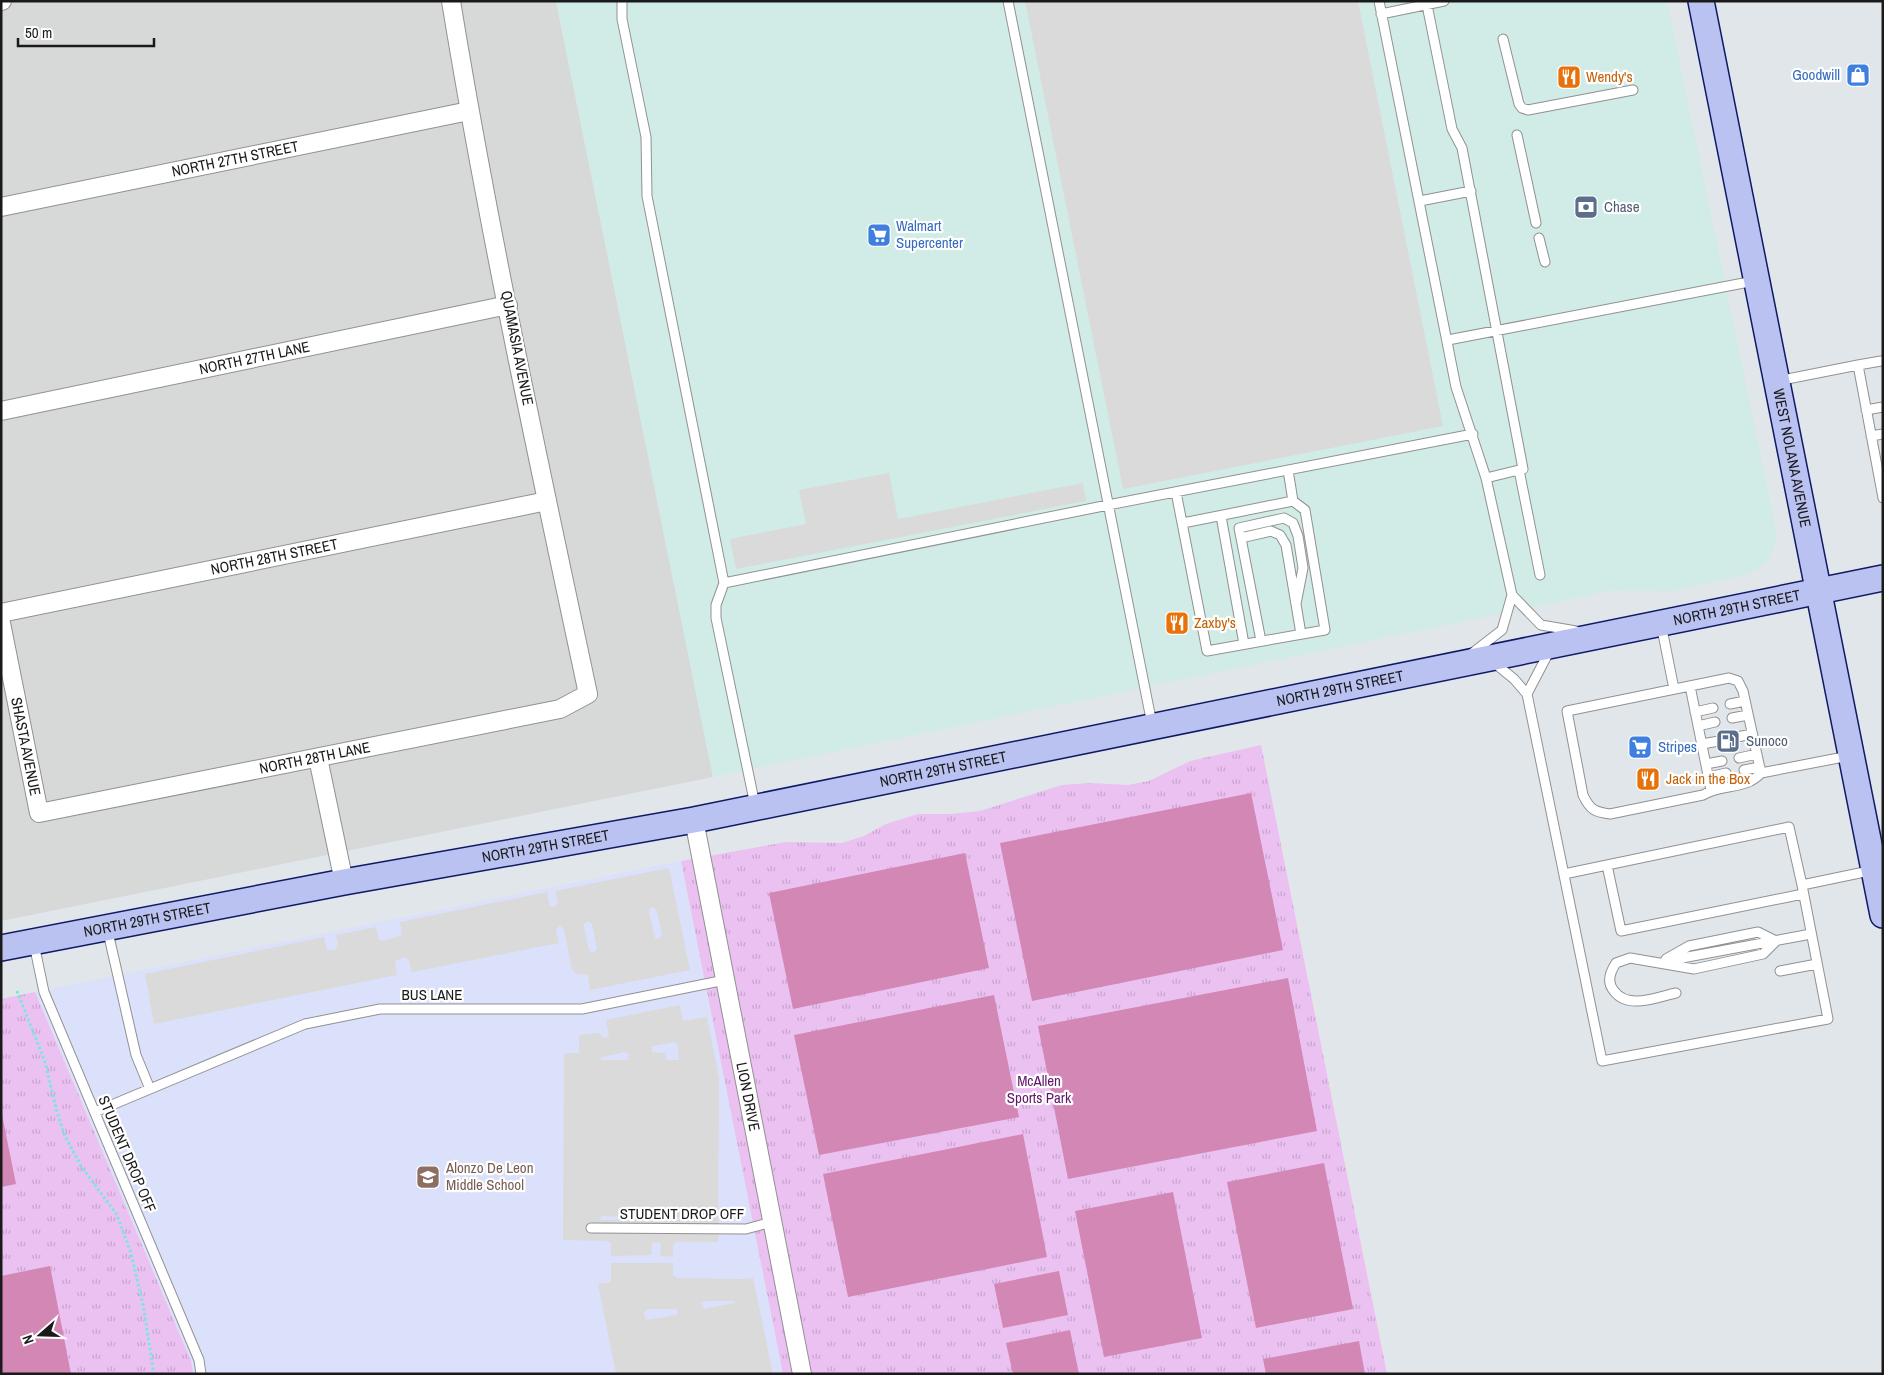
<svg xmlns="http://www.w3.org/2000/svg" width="1884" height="1375" font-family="'Archivo Narrow',sans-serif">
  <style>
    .residential { fill: #d7d8d8 }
    .commercial { fill: #d1ebe6 }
    .education { fill: #dbe1fa }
    .park { fill: url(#park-tufts) }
    .pitch { fill: #d287b4 }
    .parking { fill: #dadada; fill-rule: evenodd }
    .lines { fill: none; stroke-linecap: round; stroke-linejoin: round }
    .lane-casing { stroke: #919191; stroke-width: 11 }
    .street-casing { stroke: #919191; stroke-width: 20 }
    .secondary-casing { stroke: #101963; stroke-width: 28 }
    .path { stroke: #74e9dc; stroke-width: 3; stroke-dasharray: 2.5 2.5; stroke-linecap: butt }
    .lane { stroke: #fff; stroke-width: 9 }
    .street { stroke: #fff; stroke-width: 18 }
    .secondary { stroke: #b9c2f1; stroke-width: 25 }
    .labels { text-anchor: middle; stroke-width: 4.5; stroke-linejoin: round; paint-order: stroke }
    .shop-label { font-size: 15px; fill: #366cbe; stroke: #fff; text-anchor: start }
    .food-label { font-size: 15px; fill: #c56008; stroke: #fff; text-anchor: start }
    .street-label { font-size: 15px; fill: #1a1a1a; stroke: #fff }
    .service-label { font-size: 15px; fill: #4e5e75; stroke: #fff; text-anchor: start }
    .park-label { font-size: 15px; fill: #60176a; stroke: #fff }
    .education-label { font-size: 15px; fill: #785e54; stroke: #fff; text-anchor: start }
  </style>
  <defs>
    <pattern id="park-tufts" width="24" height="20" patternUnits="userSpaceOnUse" patternTransform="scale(1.25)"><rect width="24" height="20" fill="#ebc1f2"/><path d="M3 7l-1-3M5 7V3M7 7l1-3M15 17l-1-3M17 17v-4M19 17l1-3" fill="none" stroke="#c9a5cf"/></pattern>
  </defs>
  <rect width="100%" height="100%" fill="#e1e6eb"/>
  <path class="residential" d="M1,1h555l157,776 -712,144z"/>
  <path class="commercial" d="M556,1h1111l110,534 -3,13 -9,15 -16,11 -78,17 -57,-1 -901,187z"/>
  <path class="education" d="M681,861l102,513h-590l-2,-13 -156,-369z"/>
  <path class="park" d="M1261,745l126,629h-604l-102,-513 105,-19 56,1 22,-7 22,-12 32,-10h33l29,-3 82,-26 30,-2 36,2 10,-2 11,-2 41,-20z
    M35,992l156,369 2,13h-192v-375z"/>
  <path class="pitch" d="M1251,793l32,157 -251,51 -32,-158z
    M965,853l24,115 -196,41 -24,-116z
    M1288,978l29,153 -249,48 -30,-153z
    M994,995l25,122 -200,38 -25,-120z
    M1,1110l15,74 -15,3z
    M1023,1134l24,123 -199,40 -25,-123z
    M1324,1163l29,146 -97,19 -29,-146z
    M1173,1192l29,146 -98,19 -29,-146z
    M50,1266l21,108h-70v-98z
    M1059,1271l9,44 -65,13 -9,-44z
    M1070,1330l9,44h-66l-7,-31z
    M1359,1341l6,33h-99l-3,-15z"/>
  <path class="parking" d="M1025,1h333l85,425 -320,63z
    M889,473l9,46 185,-36 3,18 -350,68 -6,-30 76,-15 -7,-34z
    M669,868l21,102 -100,20 -2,-15 -11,-1 -5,-4 -8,-41 -4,-3 -3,2 -1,3 3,12 -147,29 -3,-13 -4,-2 -10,4 2,14 -243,49 -9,-50 179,-37 3,13h8l3,-5 -2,-10 40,-8 3,13 4,1 19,-6 -2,-13 147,-30 3,14 5,1 3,-4 -3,-12zM651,907l4,1 2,3 5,24 -3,4 -4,-1 -6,-26zM587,921l5,3 5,25 -4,4 -4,-3 -5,-24v-2z
    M680,1005l3,16 24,-4 12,61 -1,164h-42l-3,4v11l-13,-1 1,-12 -3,-2 -6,1 -1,12 -40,1v-12l-3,-3 -45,-1 1,-187h15v-18l20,-2 4,5 6,-1 -3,-17zM675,1042l2,2 2,16h-13v-7l-14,-1v-5l2,-1zM625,1052l4,2 -2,6h-26l1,-3zM602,1216l25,1 2,3h-28l-1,-2zM653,1217h26l1,2 -2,2h-24l-3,-2z
    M611,1263h62v12l4,3 66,1 10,-1 20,96h-157l-18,-90 13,-2zM707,1301h26l2,2 -31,6 -3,-6zM648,1309h28l2,3 -2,3 -29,5 -2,-2 -1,-5z"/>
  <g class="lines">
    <g class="lane-casing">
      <path id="lane" d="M622,1v18l24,118 1,59 77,387 -8,22v13l39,187
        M1008,1l144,723
        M1379,1l77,386 30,91 26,117 -10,35 -31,24
        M1427,5l25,124 10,19 61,321 -37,9
        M1381,14l63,-13
        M1503,39l16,65 3,4 6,2 105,-20
        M1517,135l19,88
        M1420,201l51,-10
        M1539,238l6,24
        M1448,340l306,-59
        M1858,365l23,-4
        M1777,381l81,-16 25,133
        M1866,410l17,-3
        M1871,436l12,-2
        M1519,470l21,105
        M1176,492l31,159 118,-21 -20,-120 -12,-9 -5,-31
        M1221,516l23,128
        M1183,523l110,-22
        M1241,538l30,-7 9,4 6,10 15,89
        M724,583l384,-78 365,-71
        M1512,595l29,30 35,6
        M1661,624l13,65
        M1261,641l-22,-113 45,-10 9,5 5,13 5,32 -7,36
        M1492,661l22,18 13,15 75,367 226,-42 -26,-134 72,-15
        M1690,686l21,104
        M1527,694l23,-44
        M1730,704l15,-3
        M1695,712l18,-4
        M1732,718l16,-3
        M1698,726l17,-4
        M1737,737l15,-3
        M1702,744l17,-3
        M1739,758l18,-4
        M1706,764l16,-3
        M1744,770l16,-3
        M1761,773l-18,-82 -5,-10 -9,-3 -162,33 16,84c7,15 12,17 27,19l93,-19c18,-11 43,-5 58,-22l88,-17
        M1709,777l17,-4
        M1607,865l14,66 182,-37
        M1564,874l225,-47 13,58
        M107,928l29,127 14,34
        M34,944l10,48 155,368 2,14
        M1666,959l23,-13 69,-14 18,9
        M1666,961l145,-27
        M1780,971l37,-7
        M1676,993c-19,4 -48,17 -62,-2 -8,-9 -4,-19 2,-28l14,-5 64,11 69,-15 13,-13
        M95,1112l210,-88 75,-15h202l143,-29
        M591,1228l155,1 26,-7"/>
    </g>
    <g class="street-casing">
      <g id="street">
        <path d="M1,1h1"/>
        <path id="s1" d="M1,207l468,-96"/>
        <path id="s2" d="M1,411l507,-106"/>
        <path id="s3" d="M1,613l546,-112"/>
        <path id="s4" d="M1,623l38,190 521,-104 28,-15c-49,-230 -99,-461 -137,-693"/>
        <path d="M318,758l26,124"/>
        <path id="s5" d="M694,820l108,554"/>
      </g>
    </g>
    <g class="secondary-casing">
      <g id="secondary">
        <path id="s6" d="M1701,1l182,914"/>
        <path id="s7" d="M1,948l343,-66 350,-62 1189,-242"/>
      </g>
    </g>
    <path class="path" d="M17,991l28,71 12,50 8,24 16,30 36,49 14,38 12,52 11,69"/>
    <use href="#lane" class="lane"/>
    <use href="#street" class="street"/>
    <use href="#secondary" class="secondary"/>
  </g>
  <defs>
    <g id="shop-square" transform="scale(1.25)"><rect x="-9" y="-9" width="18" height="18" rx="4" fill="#3f7fe0" stroke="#fff"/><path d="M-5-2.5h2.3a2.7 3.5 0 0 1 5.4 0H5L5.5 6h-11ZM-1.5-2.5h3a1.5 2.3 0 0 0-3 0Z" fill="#fff"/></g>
    <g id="restaurant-square" transform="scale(1.25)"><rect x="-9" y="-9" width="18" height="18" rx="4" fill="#e8710a" stroke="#fff"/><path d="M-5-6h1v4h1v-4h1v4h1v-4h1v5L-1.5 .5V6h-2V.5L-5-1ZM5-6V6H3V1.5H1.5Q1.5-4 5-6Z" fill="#fff"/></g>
    <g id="bank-square" transform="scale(1.25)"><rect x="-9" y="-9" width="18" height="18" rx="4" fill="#5c6f8a" stroke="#fff"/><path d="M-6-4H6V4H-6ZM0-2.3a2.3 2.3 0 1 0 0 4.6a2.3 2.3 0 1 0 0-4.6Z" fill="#fff"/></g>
    <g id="supermarket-square" transform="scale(1.25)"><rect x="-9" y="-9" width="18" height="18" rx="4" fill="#3f7fe0" stroke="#fff"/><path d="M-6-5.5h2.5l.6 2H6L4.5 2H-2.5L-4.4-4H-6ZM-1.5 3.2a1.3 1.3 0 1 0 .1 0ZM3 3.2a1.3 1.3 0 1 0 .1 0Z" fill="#fff"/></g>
    <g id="fuel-square" transform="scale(1.25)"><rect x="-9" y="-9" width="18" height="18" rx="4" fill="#5c6f8a" stroke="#fff"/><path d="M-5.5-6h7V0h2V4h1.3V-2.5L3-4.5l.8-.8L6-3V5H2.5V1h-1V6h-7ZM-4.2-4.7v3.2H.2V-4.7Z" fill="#fff"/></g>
    <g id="school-square" transform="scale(1.25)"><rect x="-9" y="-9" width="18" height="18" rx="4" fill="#8d6e63" stroke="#fff"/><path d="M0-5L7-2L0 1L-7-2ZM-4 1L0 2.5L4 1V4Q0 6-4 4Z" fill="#fff"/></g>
  </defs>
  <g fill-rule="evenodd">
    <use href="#shop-square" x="1858" y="75"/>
    <use href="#restaurant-square" x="1569" y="77"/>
    <use href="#bank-square" x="1586" y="207"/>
    <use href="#supermarket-square" x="879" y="235"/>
    <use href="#restaurant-square" x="1177" y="623"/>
    <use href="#fuel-square" x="1728" y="741"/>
    <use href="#supermarket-square" x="1640" y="747"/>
    <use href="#restaurant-square" x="1648" y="779"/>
    <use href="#school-square" x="428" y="1177"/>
  </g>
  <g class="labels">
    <g class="shop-label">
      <text x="1840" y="80" text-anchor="end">Goodwill</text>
      <text x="896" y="231">Walmart<tspan x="896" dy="17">Supercenter</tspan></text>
      <text x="1658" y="752">Stripes</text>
    </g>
    <g class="food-label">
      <text x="1586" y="82">Wendy's</text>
      <text x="1194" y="628">Zaxby's</text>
      <text x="1666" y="784">Jack in the Box</text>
    </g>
    <g class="street-label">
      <text dy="5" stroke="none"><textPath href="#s1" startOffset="239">NORTH 27TH STREET</textPath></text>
      <text transform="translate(517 348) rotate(79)" y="5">QUAMASIA AVENUE</text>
      <text dy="5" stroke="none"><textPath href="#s2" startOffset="259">NORTH 27TH LANE</textPath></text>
      <text dy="5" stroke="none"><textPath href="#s6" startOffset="466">WEST NOLANA AVENUE</textPath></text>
      <text dy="5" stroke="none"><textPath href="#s3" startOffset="279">NORTH 28TH STREET</textPath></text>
      <text dy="5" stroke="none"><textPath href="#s7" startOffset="1769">NORTH 29TH STREET</textPath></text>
      <text dy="5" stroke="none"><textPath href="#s7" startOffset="1364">NORTH 29TH STREET</textPath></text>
      <text dy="5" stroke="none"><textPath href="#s4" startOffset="126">SHASTA AVENUE</textPath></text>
      <text dy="5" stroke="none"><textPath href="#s4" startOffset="475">NORTH 28TH LANE</textPath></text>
      <text dy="5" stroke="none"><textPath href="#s7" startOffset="959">NORTH 29TH STREET</textPath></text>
      <text dy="5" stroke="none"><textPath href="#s7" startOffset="554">NORTH 29TH STREET</textPath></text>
      <text dy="5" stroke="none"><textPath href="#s7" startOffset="149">NORTH 29TH STREET</textPath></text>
      <text x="432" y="1000">BUS LANE</text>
      <text dy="5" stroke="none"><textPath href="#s5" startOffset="282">LION DRIVE</textPath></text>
      <text transform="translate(127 1154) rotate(67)" y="5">STUDENT DROP OFF</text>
      <text x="682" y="1219">STUDENT DROP OFF</text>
    </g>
    <g class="service-label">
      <text x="1604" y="212">Chase</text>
      <text x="1746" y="746">Sunoco</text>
    </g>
    <g class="park-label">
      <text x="1039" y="1086">McAllen<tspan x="1039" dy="17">Sports Park</tspan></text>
    </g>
    <g class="education-label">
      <text x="446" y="1173">Alonzo De Leon<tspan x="446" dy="17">Middle School</tspan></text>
    </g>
  </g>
  <rect width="1884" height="1375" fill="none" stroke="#1a1a1a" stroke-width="5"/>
  <g transform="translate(40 1335) rotate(250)" stroke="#ffffff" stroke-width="4" paint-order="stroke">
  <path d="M0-4L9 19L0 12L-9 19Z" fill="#1a1a1a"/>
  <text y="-8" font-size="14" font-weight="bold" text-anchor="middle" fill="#1a1a1a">N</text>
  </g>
  <path d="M18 38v8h136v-8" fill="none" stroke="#1a1a1a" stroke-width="2.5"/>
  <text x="25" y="38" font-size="15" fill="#1a1a1a" stroke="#ffffff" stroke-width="4" paint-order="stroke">50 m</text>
</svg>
